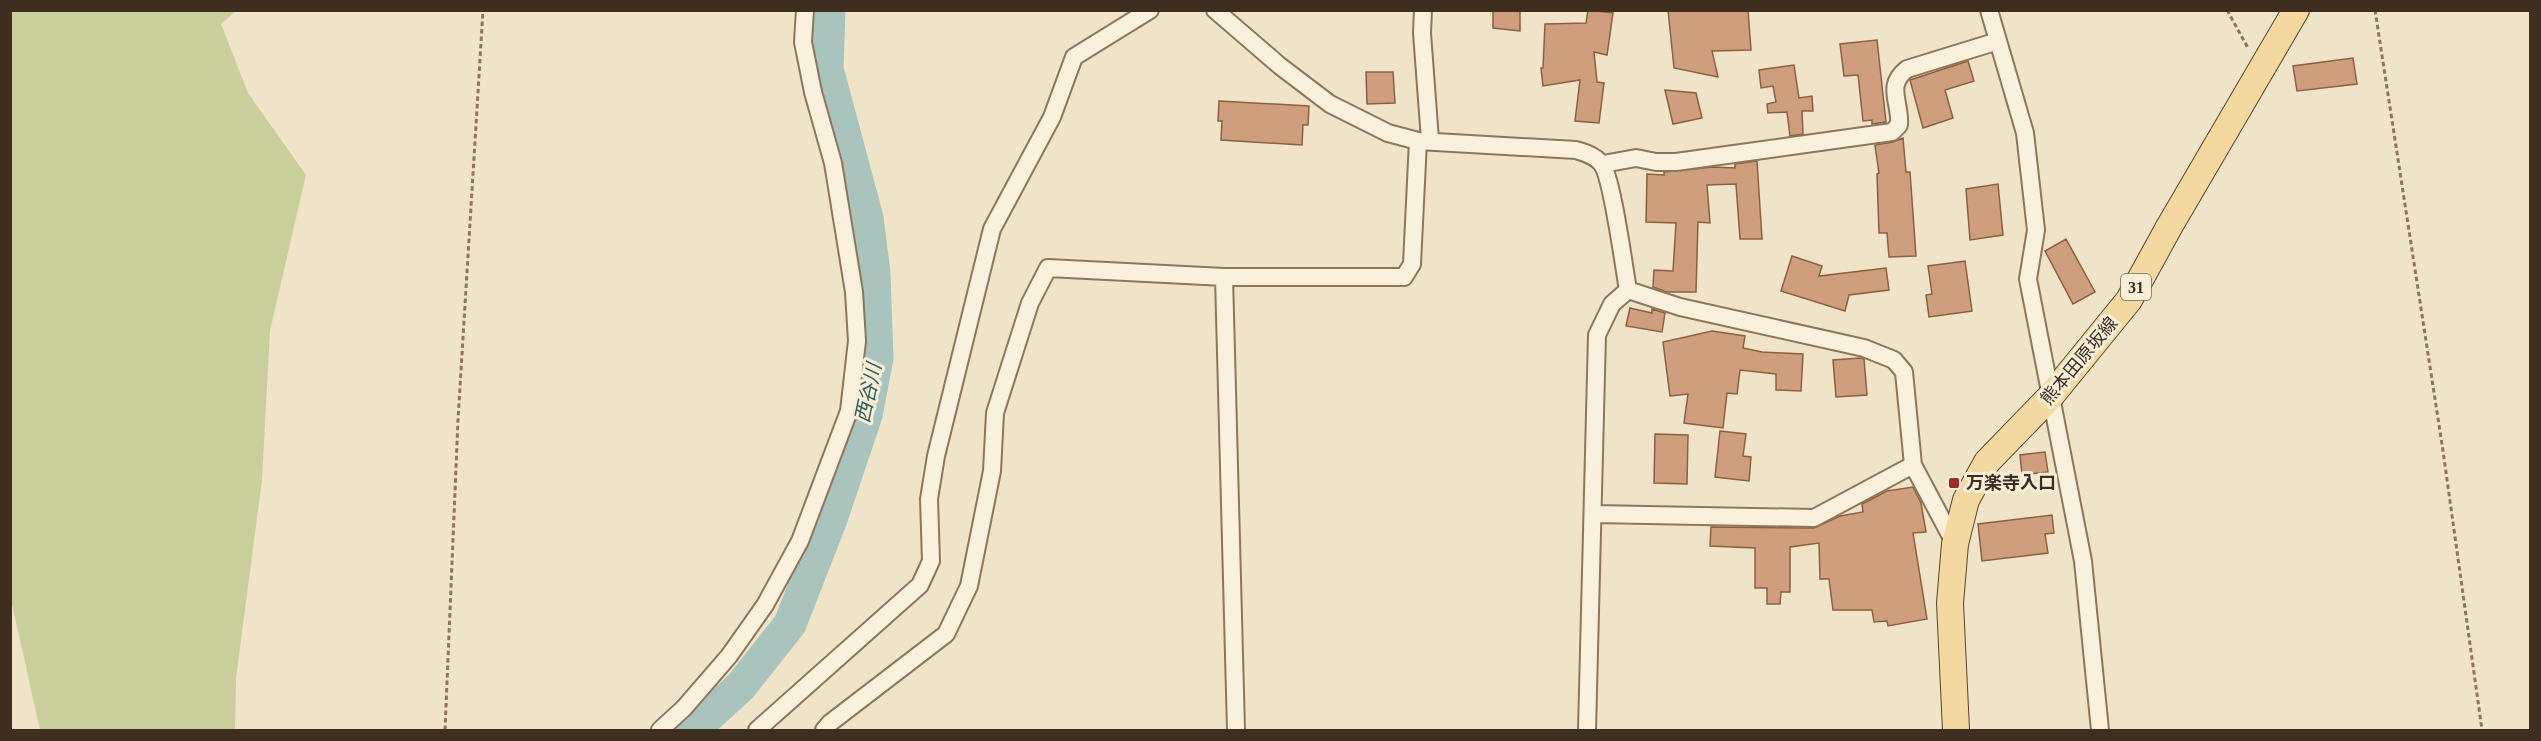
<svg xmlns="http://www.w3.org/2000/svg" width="2541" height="741" font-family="'Times New Roman','Noto Sans JP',serif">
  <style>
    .green { fill: #c9cf9b }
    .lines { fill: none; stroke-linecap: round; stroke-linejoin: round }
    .river { stroke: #a9c4bc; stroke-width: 33 }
    .building { fill: #cf9f7d; stroke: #8d5f41; stroke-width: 1.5 }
    .street-casing { stroke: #8d765c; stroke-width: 20 }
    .primary-casing { stroke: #5b4430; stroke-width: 28 }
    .path { stroke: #8d765c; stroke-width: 3; stroke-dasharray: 4.5 3; stroke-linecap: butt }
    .street { stroke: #faf1dc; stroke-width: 16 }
    .primary { stroke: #f3d9a0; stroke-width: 26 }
    .poi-dot { fill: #9e2a2b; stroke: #f7eed8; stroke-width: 2 }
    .labels { text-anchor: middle; stroke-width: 6; stroke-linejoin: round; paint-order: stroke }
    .shield { fill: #f7eed8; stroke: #756857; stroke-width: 1.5 }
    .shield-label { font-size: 16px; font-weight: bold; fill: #3d2e20 }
    .street-label { font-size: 18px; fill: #3d2e20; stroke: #f7eed8 }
    .poi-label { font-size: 18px; font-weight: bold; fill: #3d2e20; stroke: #f7eed8; text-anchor: start }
    .water-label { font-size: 20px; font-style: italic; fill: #2f5d5a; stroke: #f7eed8 }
  </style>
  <rect width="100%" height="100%" fill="#f0e4c8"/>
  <path class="green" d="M10,11h226l-15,13 27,69 58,82 -36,156 -8,149 -26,198 -1,52h-195l-30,-135z"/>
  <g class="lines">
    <path class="river" d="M693,730l48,-44 49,-62 41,-105 35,-104 11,-57 -3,-85 -7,-55 -40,-149 2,-59"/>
  </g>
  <path class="building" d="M1493,10h27v21l-27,-3z
    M1588,10l25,3 -6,42 -13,-3 3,30 7,1 -5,40 -24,-2 5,-41 -37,6 -2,-18h2l2,-44 41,-1z
    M1668,10h80l3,40 -39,1 6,26 -44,-9z
    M1877,40l9,82 -14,2v-4l-9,1 -5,-46 -14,1 -4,-32z
    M2353,58l4,26 -60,7 -4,-25z
    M1968,61l6,20 -29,9 8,28 -30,10 -13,-48z
    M1794,65l5,33 13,-2 1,15h-11l1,23 -13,2 -3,-24 -19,1 -1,-9 9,-2 -3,-16 -12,2 -2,-18z
    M1366,72h27l2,31 -28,1z
    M1665,90l31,3 6,25 -29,6z
    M1219,101l90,5 -1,19h-5l-1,20 -81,-5 1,-19h-4z
    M1903,138l3,34h4l6,84 -27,1 -2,-24h-8l-2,-59 2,-1 -4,-28 18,-3z
    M1757,161l5,78h-22l-4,-55 -29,1 3,38 -12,-1 -2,70h-29l-14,-5 1,-17 19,1 3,-48 -30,-1 1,-48 17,1v-3l49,-5 22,1v-4z
    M1998,184l5,51 -33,5 -4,-51z
    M2066,239l29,53 -22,12 -28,-53z
    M1792,256l30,10 -3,10 67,-8 3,22 -40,5 -4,16 -64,-20z
    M1965,261l7,50 -43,6 -3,-22 6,-1 -4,-28z
    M1630,308l22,5v-4l13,4 -3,19 -36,-6z
    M1712,331l33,5 -2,12 19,4 41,2 -2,37 -25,-1v-16l-36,-4 -3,24 -10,-1 -4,35 -39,-5 4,-29 -18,2 -7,-54z
    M1860,358l4,1 3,36 -31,2 -3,-37z
    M1720,431l26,3 -3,22 8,1 -2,24 -34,-4z
    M1655,434l33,1 -1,49 -33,-1z
    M2045,452l3,20 -26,3 -2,-20z
    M1913,487l8,16 5,29 -13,1 14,86 -39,7 -1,-5 -13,1 -2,-12h-39l-4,-31h-9l-1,-36 -29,4v45h-9l-1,12h-13v-16h-12v-40l-45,-2 1,-19 103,1 26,-12 23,-4 -1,-8 25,-13z
    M2052,515l2,18 -9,1 3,19 -66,8 -4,-37z"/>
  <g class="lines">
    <g class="street-casing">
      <path id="street" d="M1215,10l65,56 50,38 58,29 30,8 158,9c9,3 18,5 25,13 11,12 23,105 27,127
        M1423,10l-1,23 8,107
        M1989,10l36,123 11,97 -8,49 55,282 17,169
        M1603,164l33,-6 20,4h20l216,-30 7,-7c2,-23 -14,-39 8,-56l91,-28
        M1224,277l12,453
        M1628,290l52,17 184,41 30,12 10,12 9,93 42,79
        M1594,514l220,4 99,-53
        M660,730l24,-22 45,-52 36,-51 35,-64 49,-130 8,-70 -3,-49 -21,-129 -20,-71 -10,-50 2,-32
        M757,730l163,-145 11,-24 -2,-62 7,-43 56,-227 60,-112 22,-60 76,-47
        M824,730l6,-7 116,-89 23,-48 23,-115 3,-58 35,-110 18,-35 176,9h180l8,-13 6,-123
        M1587,730l10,-395 15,-31 16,-14"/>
    </g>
    <g class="primary-casing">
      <path id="primary" d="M1956,730l-6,-127 5,-59 11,-44 21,-38 63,-65 79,-97 40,-73 127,-217"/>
    </g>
    <path class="path" d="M2227,10l21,38
      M2375,10l68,441 39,279
      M445,730l13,-310 25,-410"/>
    <use href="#street" class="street"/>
    <use href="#primary" class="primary"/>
  </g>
  <rect class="poi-dot" x="1948" y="477" width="12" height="12" rx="3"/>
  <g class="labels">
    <rect class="shield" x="2121" y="274" width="30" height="26" rx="4.5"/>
    <g class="shield-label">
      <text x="2136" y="293">31</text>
    </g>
    <g class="street-label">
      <text transform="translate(2079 361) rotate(-50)" y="6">熊本田原坂線</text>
    </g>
    <g class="poi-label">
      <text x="1966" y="489">万楽寺入口</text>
    </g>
    <g class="water-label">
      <text transform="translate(868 393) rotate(-78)" y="7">西谷川</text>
    </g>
  </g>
  <rect width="2541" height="741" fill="none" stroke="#3d2e20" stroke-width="24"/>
</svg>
